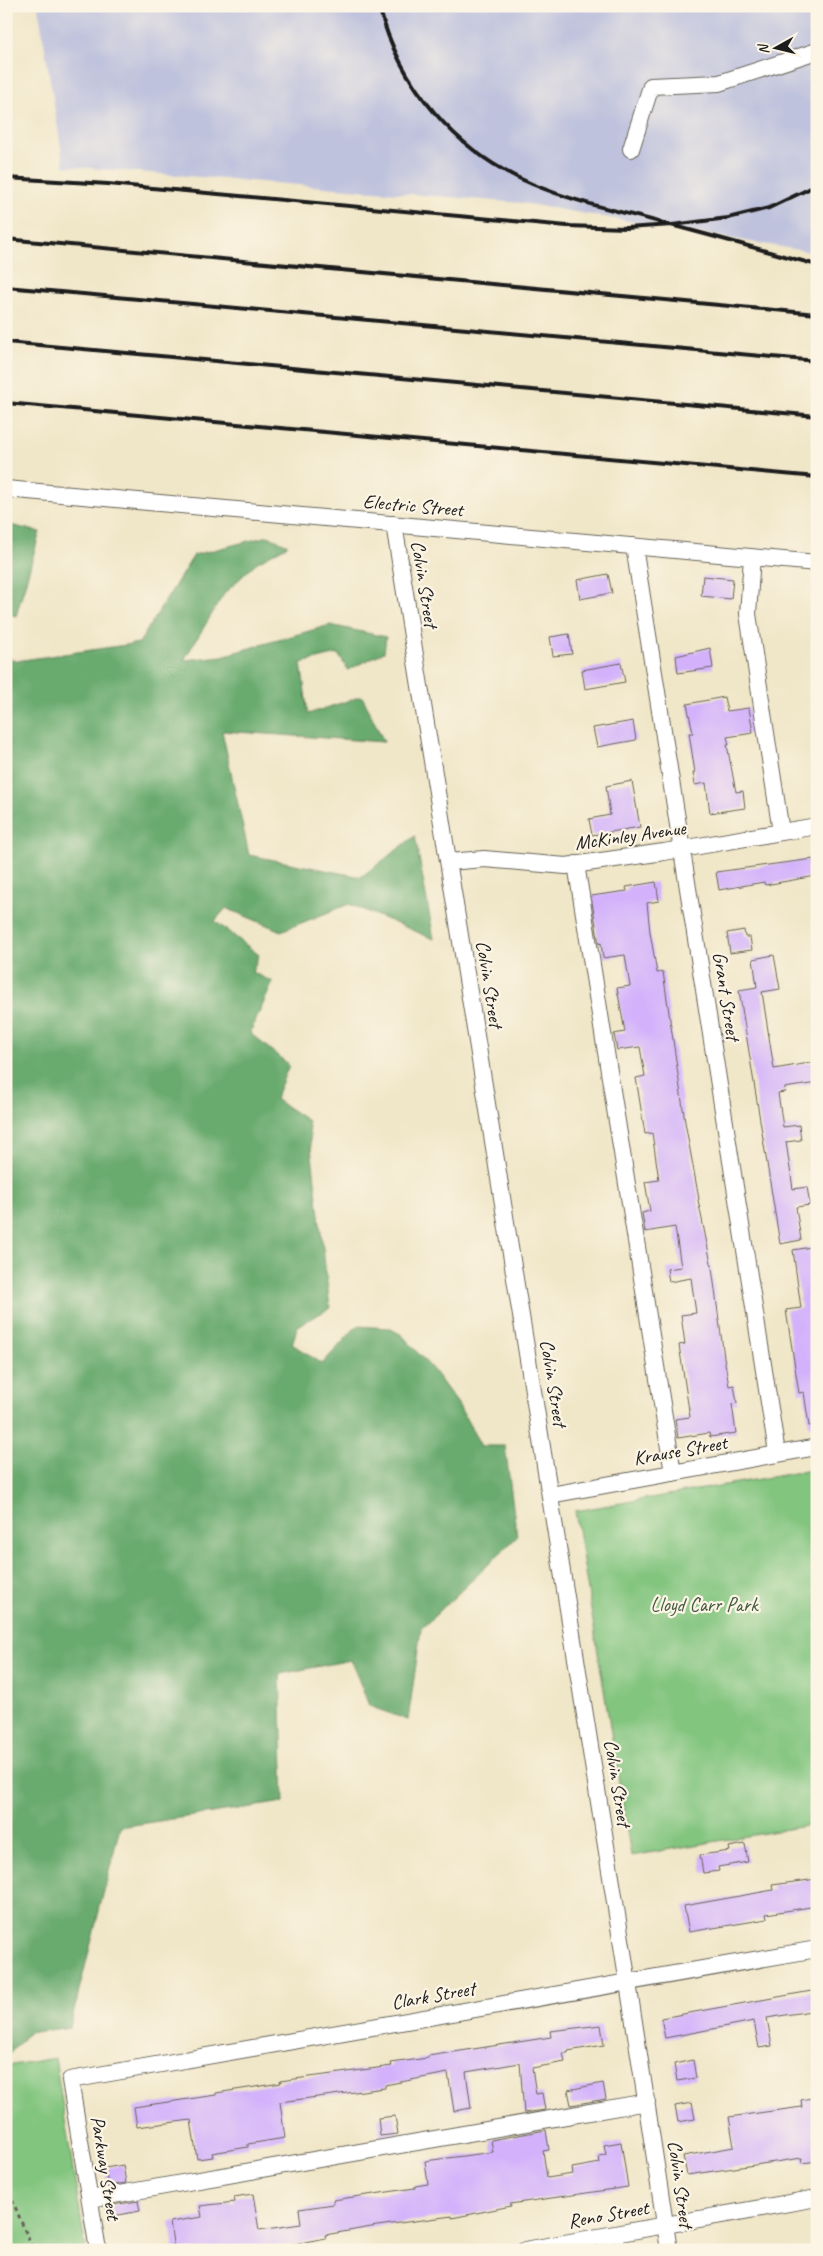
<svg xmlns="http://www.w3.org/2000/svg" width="823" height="2256" font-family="Caveat,sans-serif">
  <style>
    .industrial { fill: #bfc2dd }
    .green { fill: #82c57f; stroke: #4f704e }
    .forest { fill: #69aa6e; stroke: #426345 }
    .building { fill: #d3b2fb }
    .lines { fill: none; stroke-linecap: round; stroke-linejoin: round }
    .minor-casing { stroke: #666358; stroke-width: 18 }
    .path { stroke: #666358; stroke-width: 3; stroke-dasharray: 4 4; stroke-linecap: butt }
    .minor { stroke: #fff; stroke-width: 16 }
    .rail { stroke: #1c1c1c; stroke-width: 4 }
    .labels { text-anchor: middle; stroke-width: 4.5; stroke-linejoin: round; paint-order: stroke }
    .street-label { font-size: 20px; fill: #1c1c1c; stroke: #fcf5e5 }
    .park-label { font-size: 20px; fill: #40573f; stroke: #fcf5e5 }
  </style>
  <rect width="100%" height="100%" fill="#fcf5e5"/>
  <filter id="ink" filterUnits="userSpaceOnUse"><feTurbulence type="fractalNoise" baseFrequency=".02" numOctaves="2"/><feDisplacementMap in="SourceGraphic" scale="10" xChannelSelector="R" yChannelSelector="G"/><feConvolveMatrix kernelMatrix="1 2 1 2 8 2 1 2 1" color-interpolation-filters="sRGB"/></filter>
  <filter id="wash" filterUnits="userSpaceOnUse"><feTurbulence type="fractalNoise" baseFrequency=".0096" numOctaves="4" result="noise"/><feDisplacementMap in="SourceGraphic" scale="20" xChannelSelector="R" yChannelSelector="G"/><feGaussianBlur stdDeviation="1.12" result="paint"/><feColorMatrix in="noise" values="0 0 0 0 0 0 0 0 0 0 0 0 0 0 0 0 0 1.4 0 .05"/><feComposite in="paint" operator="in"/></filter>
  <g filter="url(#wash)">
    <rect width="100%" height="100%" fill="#f0e6c8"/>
    <path class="industrial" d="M38,6h779v247l-295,-50 -458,-37z"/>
    <path class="green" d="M817,1469v355l-186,32 -56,-345z
      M55,2058l31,192h-80v-184z"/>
    <path class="forest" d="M6,524l34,8 -24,84 -10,-3z
      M268,536l20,9 -32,18 -32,31 -40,66 38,-4 108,-31 56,12 -2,15 -36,18 -10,-16 -37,9 7,51 54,-18 22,46 -162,-11 27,124 112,22 54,-41 19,103 -85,-35 -68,27 -55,-23 -11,13 44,34 -7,17 21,10 -23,51 39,32 -14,34 33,22 22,187 -32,18 -6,18 30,20 35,-38 32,2 13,7 31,35 25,34 23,42h24l12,91 -96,92 -13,91 -39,-14 -18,-46 -71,14 4,128 -164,25 -50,200 -42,6 -22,25v-1401l10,4 123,-18 55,-88z"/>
    <g id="blocks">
      <path class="building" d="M608,574l4,19 -32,6 -3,-19z
        M703,576l30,3 -2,20 -30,-3z
        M569,634l3,20 -19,2 -3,-19z
        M710,648l3,20 -35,5 -2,-17z
        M621,663l4,19 -40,7 -3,-19z
        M724,697l3,14 22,-3 4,25 -26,4 2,8h-2l9,47 7,-1 2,17 -35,5 -4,-30 -11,2 -2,-12h2l-6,-40h4l-6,-29z
        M633,721l3,19 -39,7 -4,-19z
        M632,781l8,46 -48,8 -3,-16 21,-4 -4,-29z
        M813,859l3,17 -51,9 -1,-3 -45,8 -3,-18z
        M656,882l3,19 -12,2 3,29 7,41 6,-1 22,150 14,77 -1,1 14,68 12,89 5,29 5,-1 3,18 -5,1 4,29 -26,4 -1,-4 -31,5 -3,-19 15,-2 -11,-72 6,-1 -4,-29 15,-2 -5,-35 -22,4 -2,-13 14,-2 -6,-40 -30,5 -3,-19 8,-2 -5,-29 14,-2 -7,-47 -7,1 -9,-56 9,-2 -5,-29 -23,3 -3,-16 11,-2 -8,-44 13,-2 -5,-31 -22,3 -2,-15 -2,1 -8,-48 36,-5 -1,-4z
        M744,930l1,7h5l2,13 -22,3 -3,-20z
        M774,955l6,34 -18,3 12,77 41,-7 2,8v13l-33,5 1,4 -7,1 5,34 16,-2 2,15 -15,2 7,47 14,-2 3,18 -14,2 5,33 -21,4 -41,-254 18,-3 -4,-28z
        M811,1247l6,31v147l-8,1 -5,-34 -5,1 -13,-83 15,-2 -8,-58z
        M745,1844l3,18 -30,5 1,4 -16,2 -3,-18 30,-4 -1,-4z
        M817,1879v27l-51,8 1,5 -78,13 -5,-26 89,-16 -1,-5z
        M817,1990v20l-50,8 5,28 -13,2 -5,-27 -89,17 -4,-20z
        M601,2025l3,20 -36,6v2h-5l2,9 -33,6 4,26 6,-1 3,17 -21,3 -4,-50 -54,9 5,36 -17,3 -6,-38 -63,12v3l-105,14 5,36 -37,6v3l-36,6 1,4 -16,2 -6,-39 -54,7 -3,-20 82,-12v-2l65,-10 -1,-2 112,-15 -1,-3 37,-5v-2l123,-19 -1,-6z
        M693,2060l3,18 -19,3 -3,-17z
        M603,2083l3,16 -35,6 -3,-15z
        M817,2097v64l-14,2 -1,-5 -115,17 -4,-19 51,-9 -5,-30 73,-10 -1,-7z
        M692,2103l3,16 -17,3 -3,-16z
        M395,2116l3,18 -18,2 -2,-18z
        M546,2130l3,20 -6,1 4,27 26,-4 -1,-6 28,-5 -1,-7 7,-1 -2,-10 17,-3 7,45 -118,17 1,2 -59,12v-2l-75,10 -52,9 1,3 -64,12h-88l-4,-28 32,-5 -2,-11 35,-4 -1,-5 19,-3 6,36 42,-6 -2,-15 35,-5 -1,-4 82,-12v-2l13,-2 -3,-23 68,-9 -2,-12z
        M123,2165l3,18 -18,3 -3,-18z
        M138,2201l2,10 -32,6 -2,-11z"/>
    </g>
  </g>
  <g filter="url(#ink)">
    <use href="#blocks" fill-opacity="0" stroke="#666358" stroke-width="1"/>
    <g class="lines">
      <g class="minor-casing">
        <path id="minor" d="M631,149l20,-63 68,-3 98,-32
          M6,489l811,74
          M394,524l234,1459 41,267
          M634,546l143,907
          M752,557l-4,57 33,218
          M449,862l35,-3 82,7 98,-14 153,-26
          M576,864l97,609
          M550,1495l267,-48
          M90,2199l557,-97
          M98,2250l-28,-170 747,-131
          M525,2250l292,-52"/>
      </g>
      <path class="path" d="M6,2088l3,3 -3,17
        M6,2185l27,65"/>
      <use href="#minor" class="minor"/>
      <path class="rail" d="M379,6c20,79 78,147 153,178 42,18 87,27 131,39 51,13 102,28 154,42
        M6,178l102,6 459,42 59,2 46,-3 56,-7 41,-10 48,-23
        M6,239l811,75
        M6,287l811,74
        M6,342l811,74
        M6,403l811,74"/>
    </g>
  </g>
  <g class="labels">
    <g class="street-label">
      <text transform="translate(413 505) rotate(5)" y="7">Electric Street</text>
      <text transform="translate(425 584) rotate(81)" y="7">Colvin Street</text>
      <text transform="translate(630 835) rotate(-8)" y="7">McKinley Avenue</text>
      <text transform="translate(490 984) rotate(81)" y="7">Colvin Street</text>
      <text transform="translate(727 996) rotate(81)" y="7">Grant Street</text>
      <text transform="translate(554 1383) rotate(81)" y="7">Colvin Street</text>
      <text transform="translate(680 1450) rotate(-10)" y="7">Krause Street</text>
      <text transform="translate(618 1783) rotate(81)" y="7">Colvin Street</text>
      <text transform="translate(433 1995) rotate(-10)" y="7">Clark Street</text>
      <text transform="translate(106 2168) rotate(81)" y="7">Parkway Street</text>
      <text transform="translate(681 2184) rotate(82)" y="7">Colvin Street</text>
      <text transform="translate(608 2214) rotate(-10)" y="7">Reno Street</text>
    </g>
    <g class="park-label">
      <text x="704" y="1611">Lloyd Carr Park</text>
    </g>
  </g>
  <rect width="823" height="2256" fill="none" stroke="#fcf5e5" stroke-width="25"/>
  <g transform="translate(776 48) rotate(262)" stroke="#fcf5e5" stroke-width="4" paint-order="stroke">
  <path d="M0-4L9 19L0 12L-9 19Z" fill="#1c1c1c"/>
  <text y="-8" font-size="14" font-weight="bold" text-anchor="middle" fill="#1c1c1c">N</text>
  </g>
</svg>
